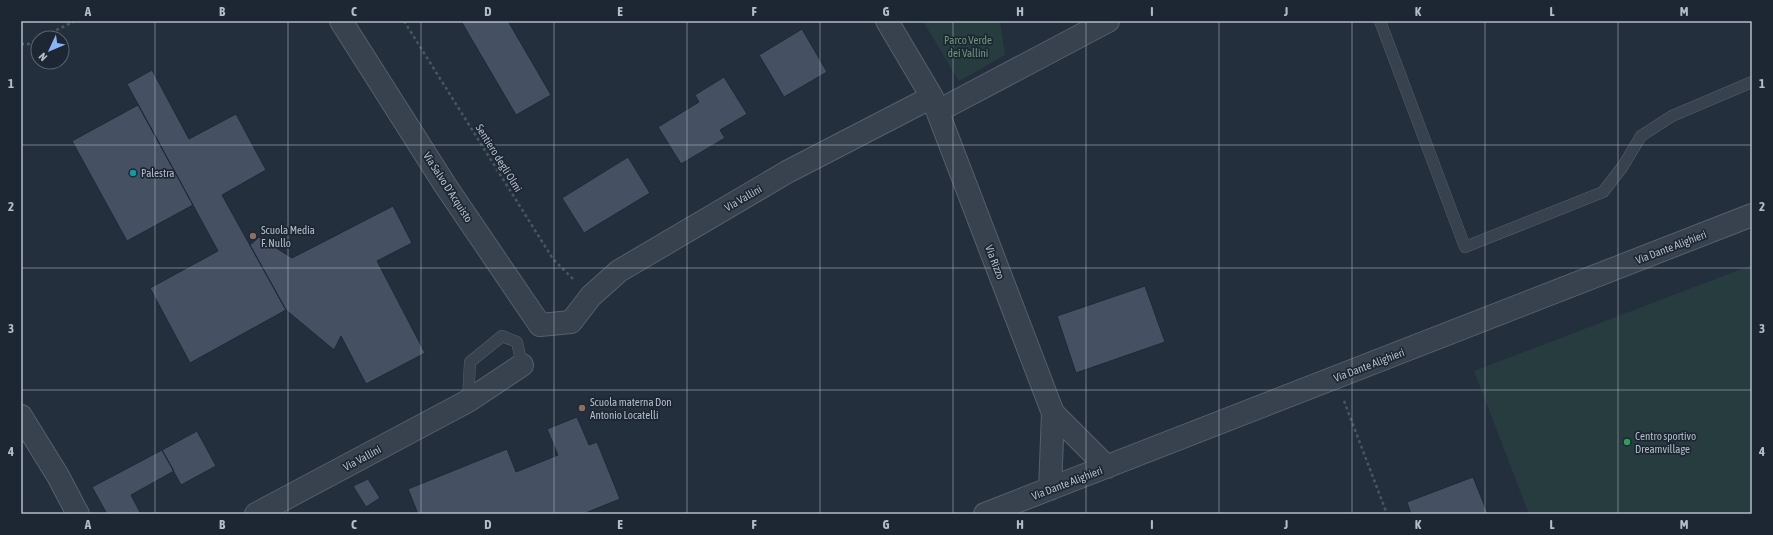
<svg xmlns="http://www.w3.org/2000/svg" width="1773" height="535" font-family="'Asap Condensed',sans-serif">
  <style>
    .green { fill: #263c3f }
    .building { fill: #455162; stroke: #1f2835 }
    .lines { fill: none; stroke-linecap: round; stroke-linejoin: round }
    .service-casing { stroke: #565f6c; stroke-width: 12 }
    .minor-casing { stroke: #565f6c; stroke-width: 24 }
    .path { stroke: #44595c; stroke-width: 2.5; stroke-dasharray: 3 3; stroke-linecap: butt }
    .service { stroke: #38414e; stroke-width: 11 }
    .minor { stroke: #38414e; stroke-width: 22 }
    .grid { fill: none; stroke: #b4bcc9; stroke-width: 1; stroke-opacity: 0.55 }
    .culture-dot { fill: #0f9aa8; stroke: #1d2633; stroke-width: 1.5 }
    .education-dot { fill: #8d6e63; stroke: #1d2633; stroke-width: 1.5 }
    .leisure-dot { fill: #2e9e5b; stroke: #1d2633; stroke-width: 1.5 }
    .labels { text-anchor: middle; stroke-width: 3.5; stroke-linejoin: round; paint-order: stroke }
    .park-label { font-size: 11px; fill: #6b9a76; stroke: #1d2633 }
    .street-label { font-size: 11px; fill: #b4bcc9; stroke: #1d2633 }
    .poi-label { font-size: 11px; fill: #b4bcc9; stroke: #1d2633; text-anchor: start }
    .neatline { fill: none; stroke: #b4bcc9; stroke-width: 1.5 }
    .grid-label { font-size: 13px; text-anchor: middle; font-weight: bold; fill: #b4bcc9 }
  </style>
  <rect width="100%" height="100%" fill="#242f3e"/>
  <path class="green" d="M923,21h77l5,34 -46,26z
    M1752,265v249h-223l-55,-143z"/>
  <path class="building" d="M461,21h47l43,74 -35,20z
    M802,29l25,43 -43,25 -25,-42z
    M152,70l37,69 47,-25 30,56 -44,25 64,115 -96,53 -40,-75 68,-37 -91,-167z
    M724,77l23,37 -27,16 5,8 -44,26 -23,-37 41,-25 -4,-7z
    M138,105l55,100 -66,36 -55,-100z
    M628,157l22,36 -66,40 -22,-35z
    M393,206l19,37 -35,18 48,92 -59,31 -25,-48 -7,14 -48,-40 -36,-65 9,-8 33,21z
    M1145,286l20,56 -89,31 -19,-57z
    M577,417l12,28 8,-3 23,57 -37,15h-165l-10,-25 99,-40 9,23 42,-17 -11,-26z
    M197,431l19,35 -35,19 -19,-35z
    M162,450l12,21 -43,24 10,19h-34l-15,-27z
    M1473,477l15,37h-77l-4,-12z
    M368,479l12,19 -14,9 -13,-21z"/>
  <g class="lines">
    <g class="service-casing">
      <path id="service" d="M1380,21l85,226 138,-55 20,-26 18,-30 31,-20 80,-34
        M468,401l2,-39 32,-26 15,6 5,23"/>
    </g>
    <g class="minor-casing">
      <path id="minor" d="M341,21l104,164 95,140 31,-3 20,-26 28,-25 168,-99 145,-75
        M887,21l45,76 121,316 -3,76
        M938,111l170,-90
        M1053,413l54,54
        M21,416l37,60 20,38
        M256,514l212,-113 54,-36
        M985,514l767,-299"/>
    </g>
    <path class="path" d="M404,21l149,238 20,20
      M40,38l35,-17
      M21,44h8l9,-5
      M1344,401l43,113"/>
    <use href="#service" class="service"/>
    <use href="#minor" class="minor"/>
  </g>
  <path class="grid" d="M155,21v493M288,21v493M421,21v493M554,21v493M687,21v493M820,21v493M953,21v493M1086,21v493M1219,21v493M1352,21v493M1485,21v493M1618,21v493M21,145h1731M21,268h1731M21,390h1731"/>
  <circle class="culture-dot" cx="133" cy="173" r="4"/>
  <g class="education-dot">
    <circle cx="253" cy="236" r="4"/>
    <circle cx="582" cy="408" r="4"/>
  </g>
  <circle class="leisure-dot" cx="1627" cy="442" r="4"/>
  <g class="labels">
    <g class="park-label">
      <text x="968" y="44">Parco Verde<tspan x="968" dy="13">dei Vallini</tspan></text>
    </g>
    <g class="street-label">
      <text transform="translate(499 158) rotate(58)" y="4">Sentiero degli Olmi</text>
      <text transform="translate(448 187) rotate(57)" y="4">Via Salvo D'Acquisto</text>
      <text transform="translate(743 198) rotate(-30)" y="4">Via Vallini</text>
      <text transform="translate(1671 247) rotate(-21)" y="4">Via Dante Alighieri</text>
      <text transform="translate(995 262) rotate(69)" y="4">Via Rizzo</text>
      <text transform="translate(1369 365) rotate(-21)" y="4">Via Dante Alighieri</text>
      <text transform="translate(362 458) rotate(-28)" y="4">Via Vallini</text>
      <text transform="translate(1067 483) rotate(-21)" y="4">Via Dante Alighieri</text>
    </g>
    <g class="poi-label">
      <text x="141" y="177">Palestra</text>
      <text x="261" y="234">Scuola Media<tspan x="261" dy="13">F. Nullo</tspan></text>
      <text x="590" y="406">Scuola materna Don<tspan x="590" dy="13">Antonio Locatelli</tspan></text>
      <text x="1635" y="440">Centro sportivo<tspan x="1635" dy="13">Dreamvillage</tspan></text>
    </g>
  </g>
  <rect width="1773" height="535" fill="none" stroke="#1d2633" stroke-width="44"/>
  <g transform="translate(50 50) rotate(226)"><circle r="19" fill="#1d2633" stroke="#59626f"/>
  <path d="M0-3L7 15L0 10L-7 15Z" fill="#8ab4f8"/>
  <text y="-6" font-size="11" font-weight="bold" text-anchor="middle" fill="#b4bcc9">N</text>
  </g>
  <rect x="22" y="22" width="1729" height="491" class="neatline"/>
  <g class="grid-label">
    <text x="88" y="16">A</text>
    <text x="222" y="16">B</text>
    <text x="354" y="16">C</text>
    <text x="488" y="16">D</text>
    <text x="620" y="16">E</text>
    <text x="754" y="16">F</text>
    <text x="886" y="16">G</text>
    <text x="1020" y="16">H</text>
    <text x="1152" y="16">I</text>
    <text x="1286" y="16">J</text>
    <text x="1418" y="16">K</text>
    <text x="1552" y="16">L</text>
    <text x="1684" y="16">M</text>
    <text x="11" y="88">1</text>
    <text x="1762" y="88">1</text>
    <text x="11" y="211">2</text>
    <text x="1762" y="211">2</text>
    <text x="11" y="333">3</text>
    <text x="1762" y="333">3</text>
    <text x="11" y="456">4</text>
    <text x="1762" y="456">4</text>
    <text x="88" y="529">A</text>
    <text x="222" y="529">B</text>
    <text x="354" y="529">C</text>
    <text x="488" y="529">D</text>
    <text x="620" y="529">E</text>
    <text x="754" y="529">F</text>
    <text x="886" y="529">G</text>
    <text x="1020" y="529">H</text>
    <text x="1152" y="529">I</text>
    <text x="1286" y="529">J</text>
    <text x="1418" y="529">K</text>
    <text x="1552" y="529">L</text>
    <text x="1684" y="529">M</text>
  </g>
</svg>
